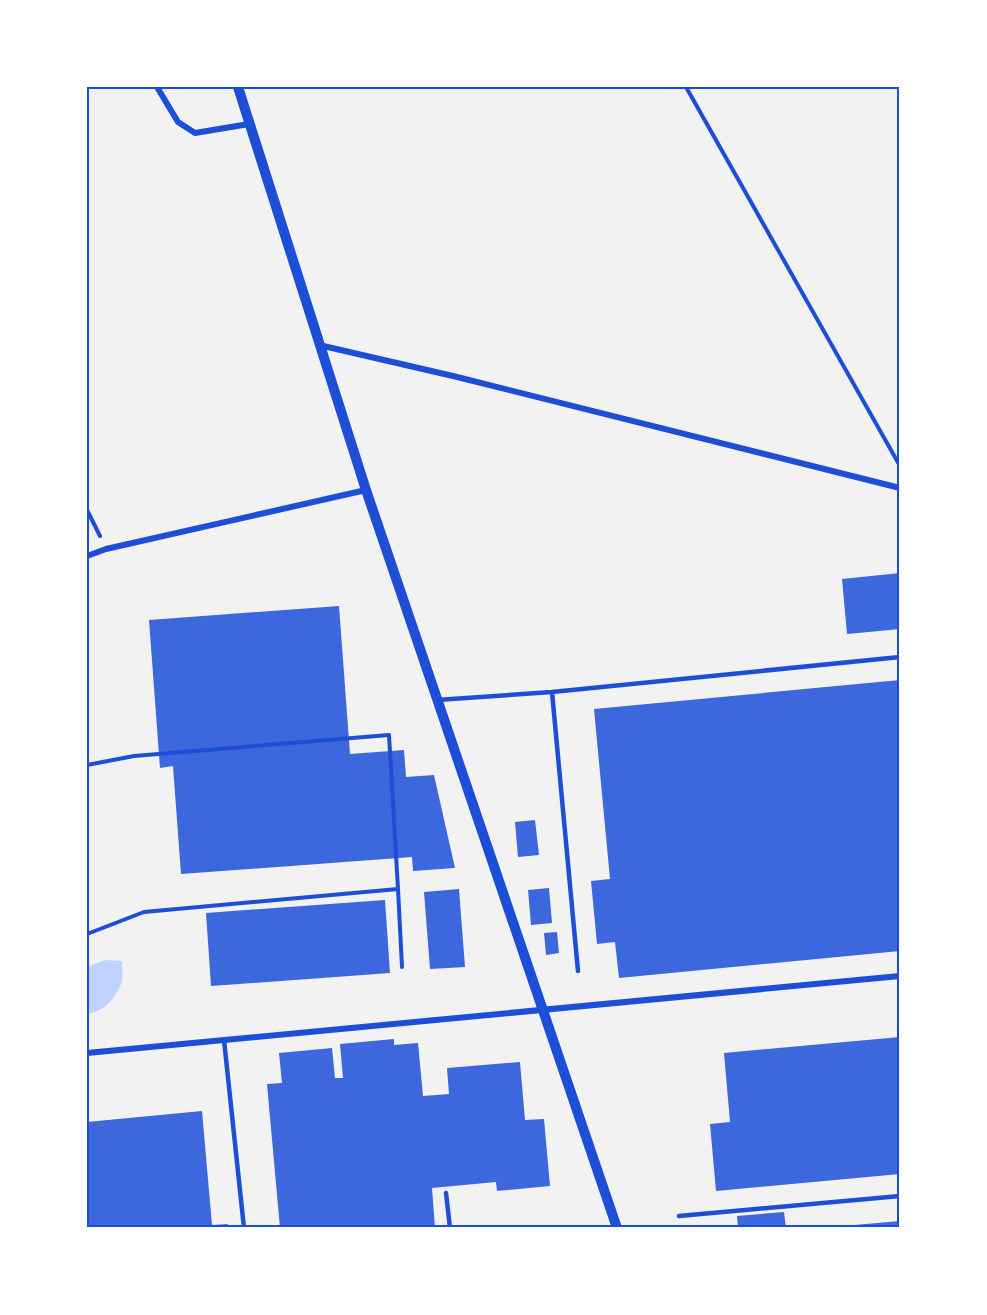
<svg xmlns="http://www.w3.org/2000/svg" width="987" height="1315" font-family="Georgia,serif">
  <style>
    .water { fill: #bfd3fe }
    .building { fill: #3d67dc }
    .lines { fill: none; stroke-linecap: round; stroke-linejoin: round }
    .path { stroke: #1d4ed8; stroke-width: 4 }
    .service { stroke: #1d4ed8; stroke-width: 4.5 }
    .minor { stroke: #1d4ed8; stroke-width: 6 }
    .tertiary { stroke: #1d4ed8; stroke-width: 10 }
    .neatline { fill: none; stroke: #1d4ed8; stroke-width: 2 }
  </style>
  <rect width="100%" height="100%" fill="#f2f2f2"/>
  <path class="water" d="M105,960l17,1c0,6 1,14 0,20 -5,16 -18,31 -35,33v-42l3,-6z"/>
  <path class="building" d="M900,573v56l-53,5 -5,-55z
    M339,606l11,148 54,-4 2,27 28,-2 21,93 -42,3 -1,-14 -231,17 -8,-108 -13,2 -11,-148z
    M900,680v271l-281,27 -4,-36 -18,2 -6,-63 19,-2 -16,-170z
    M535,820l4,35 -21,2 -3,-35z
    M549,888l3,35 -21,2 -3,-35z
    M459,889l6,78 -35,2 -6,-77z
    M385,900l5,73 -179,13 -5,-73z
    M557,932l2,21 -13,2 -2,-22z
    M900,1037v137l-184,17 -6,-67 20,-2 -6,-69z
    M394,1039v6l24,-2 5,53 26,-2 -2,-26 73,-6 5,58 19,-1 6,67 -53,5 -1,-9 -64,6 3,40h-155l-13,-144 15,-1 -3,-30 53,-5 3,30h8l-3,-34z
    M202,1111l10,114 16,-1v4h-141v-106z
    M784,1212l2,16h-48l-1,-12z
    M900,1221v7h-57v-2z"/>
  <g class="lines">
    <path class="path" d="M686,87l214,379
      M87,510l13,26
      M87,765l47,-9 255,-21 9,154 -254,23 -57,22
      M398,889l4,78"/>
    <path class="service" d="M552,692l26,279
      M437,700l115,-8 348,-35
      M224,1040l20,188
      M446,1193l4,35
      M679,1216l221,-20"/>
    <path class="minor" d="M157,87l21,35 17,11 54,-9
      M319,345l134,31 447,112
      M87,556l19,-7 260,-59
      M87,1053l813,-77"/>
    <path class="tertiary" d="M238,87l128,403 251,738"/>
  </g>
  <rect width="987" height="1315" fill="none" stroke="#ffffff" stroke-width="177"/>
  <rect x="88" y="88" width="810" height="1138" class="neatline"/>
</svg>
